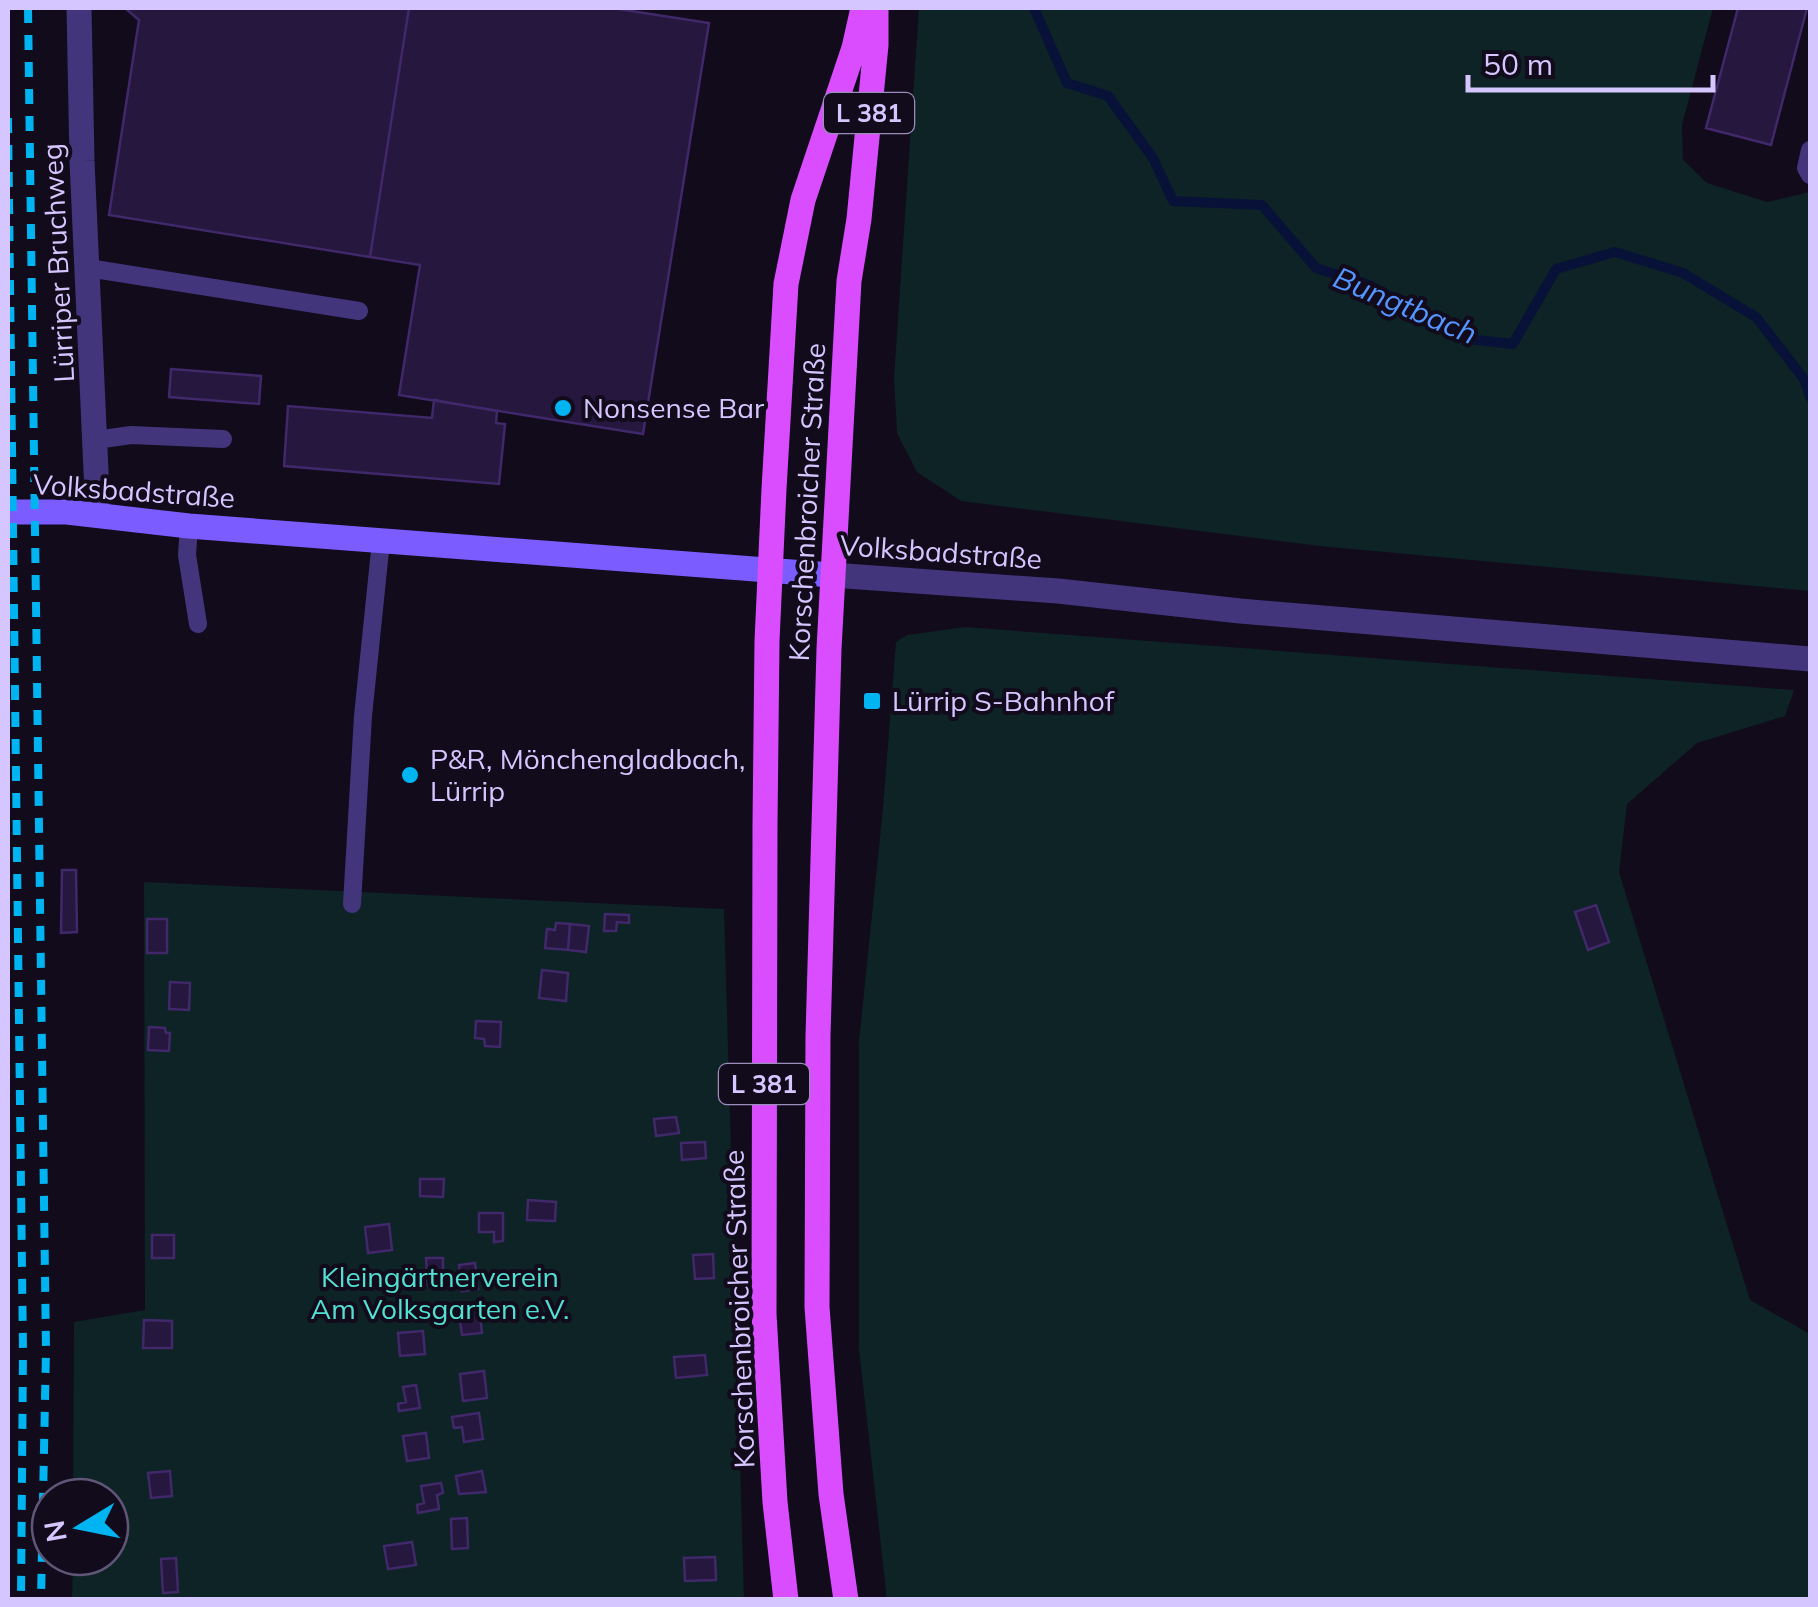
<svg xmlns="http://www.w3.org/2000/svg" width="1818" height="1607" font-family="Mulish,sans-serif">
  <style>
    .green { fill: #0e2326 }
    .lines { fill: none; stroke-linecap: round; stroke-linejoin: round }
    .stream { stroke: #081238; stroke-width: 10 }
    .building { fill: #25173d; stroke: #40286a; stroke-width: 2.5 }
    .service { stroke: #43357c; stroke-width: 18 }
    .minor { stroke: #43357c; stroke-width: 25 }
    .tertiary { stroke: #43357c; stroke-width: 25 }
    .secondary { stroke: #7b5dff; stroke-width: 25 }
    .primary { stroke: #d94dff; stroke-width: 25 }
    .rail { stroke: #00b3f1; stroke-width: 8; stroke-dasharray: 15 12; stroke-linecap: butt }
    .poi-dot { fill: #00b3f1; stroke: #110b1c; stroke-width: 4 }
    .labels { text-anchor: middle; stroke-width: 8; stroke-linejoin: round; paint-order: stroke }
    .shield { fill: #110b1c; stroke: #9b8ebb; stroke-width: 2.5 }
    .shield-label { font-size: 25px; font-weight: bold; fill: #d6c6ff }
    .street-label { font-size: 28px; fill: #d6c6ff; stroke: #110b1c }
    .poi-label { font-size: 28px; fill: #d6c6ff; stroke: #110b1c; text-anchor: start }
    .park-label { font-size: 28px; fill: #52e0d2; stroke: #110b1c }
    .water-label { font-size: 30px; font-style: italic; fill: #5495ff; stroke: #110b1c }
  </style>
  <rect width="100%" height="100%" fill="#110b1c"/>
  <path class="green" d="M919,8h794l-31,117 1,35 24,23 60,19 43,-10v399l-490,-45 -359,-45 -44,-29 -20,-39 -3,-55z
    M965,627l829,63 -9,26 -88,27 -70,61 -8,68 131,428 60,34v265l-923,1 -28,-251v-308l24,-233 13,-166 11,-7z
    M144,882l580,27 20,690 -672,1 1,-43h37v-60h-37l1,-175 71,-12z"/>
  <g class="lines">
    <path class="stream" d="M1034,8l33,75 41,13 45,62 20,43 89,4 54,63 53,17 98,54 46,5 43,-75 59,-17 68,21 73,44 48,62 6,18"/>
  </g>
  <path class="building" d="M125,8h284l-39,249 -261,-42 30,-195z
    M409,8h203l97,15 -66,411 -244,-39 21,-130 -50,-8z
    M1738,8h69l-36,137 -65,-17z
    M171,369l90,7 -2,28 -90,-7z
    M434,400l63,11 -1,12 9,1 -6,60 -215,-18 4,-60 144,12z
    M62,870h14l1,62 -16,1z
    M1596,905l13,37 -21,8 -13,-38z
    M605,914l24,1v8l-12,-1 -1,9h-12z
    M147,919h20v34h-20z
    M556,923l14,1 -2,26 -23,-2 2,-19 8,1z
    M570,924l19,2 -3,26 -18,-2z
    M542,970l26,3 -2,28 -27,-3z
    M170,982l20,1 -1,27 -20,-1z
    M476,1021l25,1 -1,25 -15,-1 -1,-7 -9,-1z
    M149,1027l16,1 1,5h4l-1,18 -21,-1z
    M676,1117l3,16 -23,3 -2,-17z
    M705,1142l1,16 -24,2 -1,-17z
    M420,1179h24l-1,18 -23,-1z
    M528,1200l28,2 -1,19 -28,-1z
    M479,1213h24v28l-9,1v-10h-15z
    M389,1224l3,26 -24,3 -3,-26z
    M152,1235h22v23h-22z
    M713,1254l1,24 -19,1 -2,-24z
    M426,1258h17v26l-15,1z
    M475,1263l3,26 -16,2 -3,-26z
    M479,1305l3,28 -20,2 -4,-27z
    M144,1320l28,1v27h-29z
    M423,1331l2,23 -25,2 -2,-23z
    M705,1355l2,20 -31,3 -2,-21z
    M484,1371l3,27 -24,3 -3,-27z
    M416,1385l4,23 -21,3 -1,-7 8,-2 -3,-15z
    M479,1413l4,26 -19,3 -2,-15 -8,1 -2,-11z
    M426,1433l3,25 -22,3 -4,-25z
    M170,1471l2,25 -21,2 -3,-25z
    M482,1471l4,21 -27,2 -3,-18z
    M441,1483l2,10 -6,2 2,14 -21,4 -1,-8 7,-2 -3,-17z
    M467,1518l1,30 -16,1 -1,-30z
    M412,1542l4,23 -28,4 -4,-23z
    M715,1557l1,23 -31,1 -1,-23z
    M176,1558l2,34 -15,1 -2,-34z"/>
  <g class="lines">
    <path class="service" d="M1810,150l-4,18 4,7
      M88,268l271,43
      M96,440l35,-5 92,4
      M189,526l-2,29 11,69
      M352,904l11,-188 18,-175"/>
    <path class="minor" d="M79,8l3,153 16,354"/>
    <path class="tertiary" d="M832,575l226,16 182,20 570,48"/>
    <path class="secondary" d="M8,512h59l122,14 643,49"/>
    <path class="primary" d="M786,1600l-11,-98 -11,-188 1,-489 2,-184 7,-152 12,-205 17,-84 51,-152 9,-40
      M846,1600l-15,-106 -14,-187 1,-271 11,-387 20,-368 10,-62 17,-174v-37"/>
    <path class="rail" d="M28,8l18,1342 -5,250
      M8,118l15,1232 -2,250"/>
  </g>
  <g class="poi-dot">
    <circle cx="563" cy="408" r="10"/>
    <rect x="862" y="691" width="20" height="20" rx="5"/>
    <circle cx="410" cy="775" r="10"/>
  </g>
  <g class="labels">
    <g class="shield">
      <rect x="824" y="93" width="90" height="40" rx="8"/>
      <rect x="719" y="1064" width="90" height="40" rx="8"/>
    </g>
    <g class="shield-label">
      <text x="869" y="122">L 381</text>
      <text x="764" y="1093">L 381</text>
    </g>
    <g class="street-label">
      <text transform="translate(58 263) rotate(-93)" y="10">Lürriper Bruchweg</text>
      <text transform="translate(134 491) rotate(4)" y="10">Volksbadstraße</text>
      <text transform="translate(807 502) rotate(-87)" y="10">Korschenbroicher Straße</text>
      <text transform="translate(941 552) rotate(4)" y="10">Volksbadstraße</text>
      <text transform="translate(739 1309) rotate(-92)" y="10">Korschenbroicher Straße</text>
    </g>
    <g class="poi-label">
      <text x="583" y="418">Nonsense Bar</text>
      <text x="892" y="711">Lürrip S-Bahnhof</text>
      <text x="430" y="769">P&amp;R, Mönchengladbach,<tspan x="430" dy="32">Lürrip</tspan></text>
    </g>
    <g class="park-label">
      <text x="440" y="1287">Kleingärtnerverein<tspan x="440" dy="32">Am Volksgarten e.V.</tspan></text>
    </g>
    <g class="water-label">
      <text transform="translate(1405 306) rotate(23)" y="10">Bungtbach</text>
    </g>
  </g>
  <rect width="1818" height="1607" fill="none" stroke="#d6c6ff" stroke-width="20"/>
  <g transform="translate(80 1527) rotate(260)"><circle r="48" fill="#110b1c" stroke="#605677" stroke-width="2.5"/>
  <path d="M0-8L18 38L0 25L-18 38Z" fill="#00b3f1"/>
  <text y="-15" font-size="28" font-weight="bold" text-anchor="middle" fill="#d6c6ff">N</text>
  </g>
  <path d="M1468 75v15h245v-15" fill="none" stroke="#d6c6ff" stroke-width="5"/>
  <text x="1483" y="75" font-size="30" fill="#d6c6ff" stroke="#110b1c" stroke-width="8" paint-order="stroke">50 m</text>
</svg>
